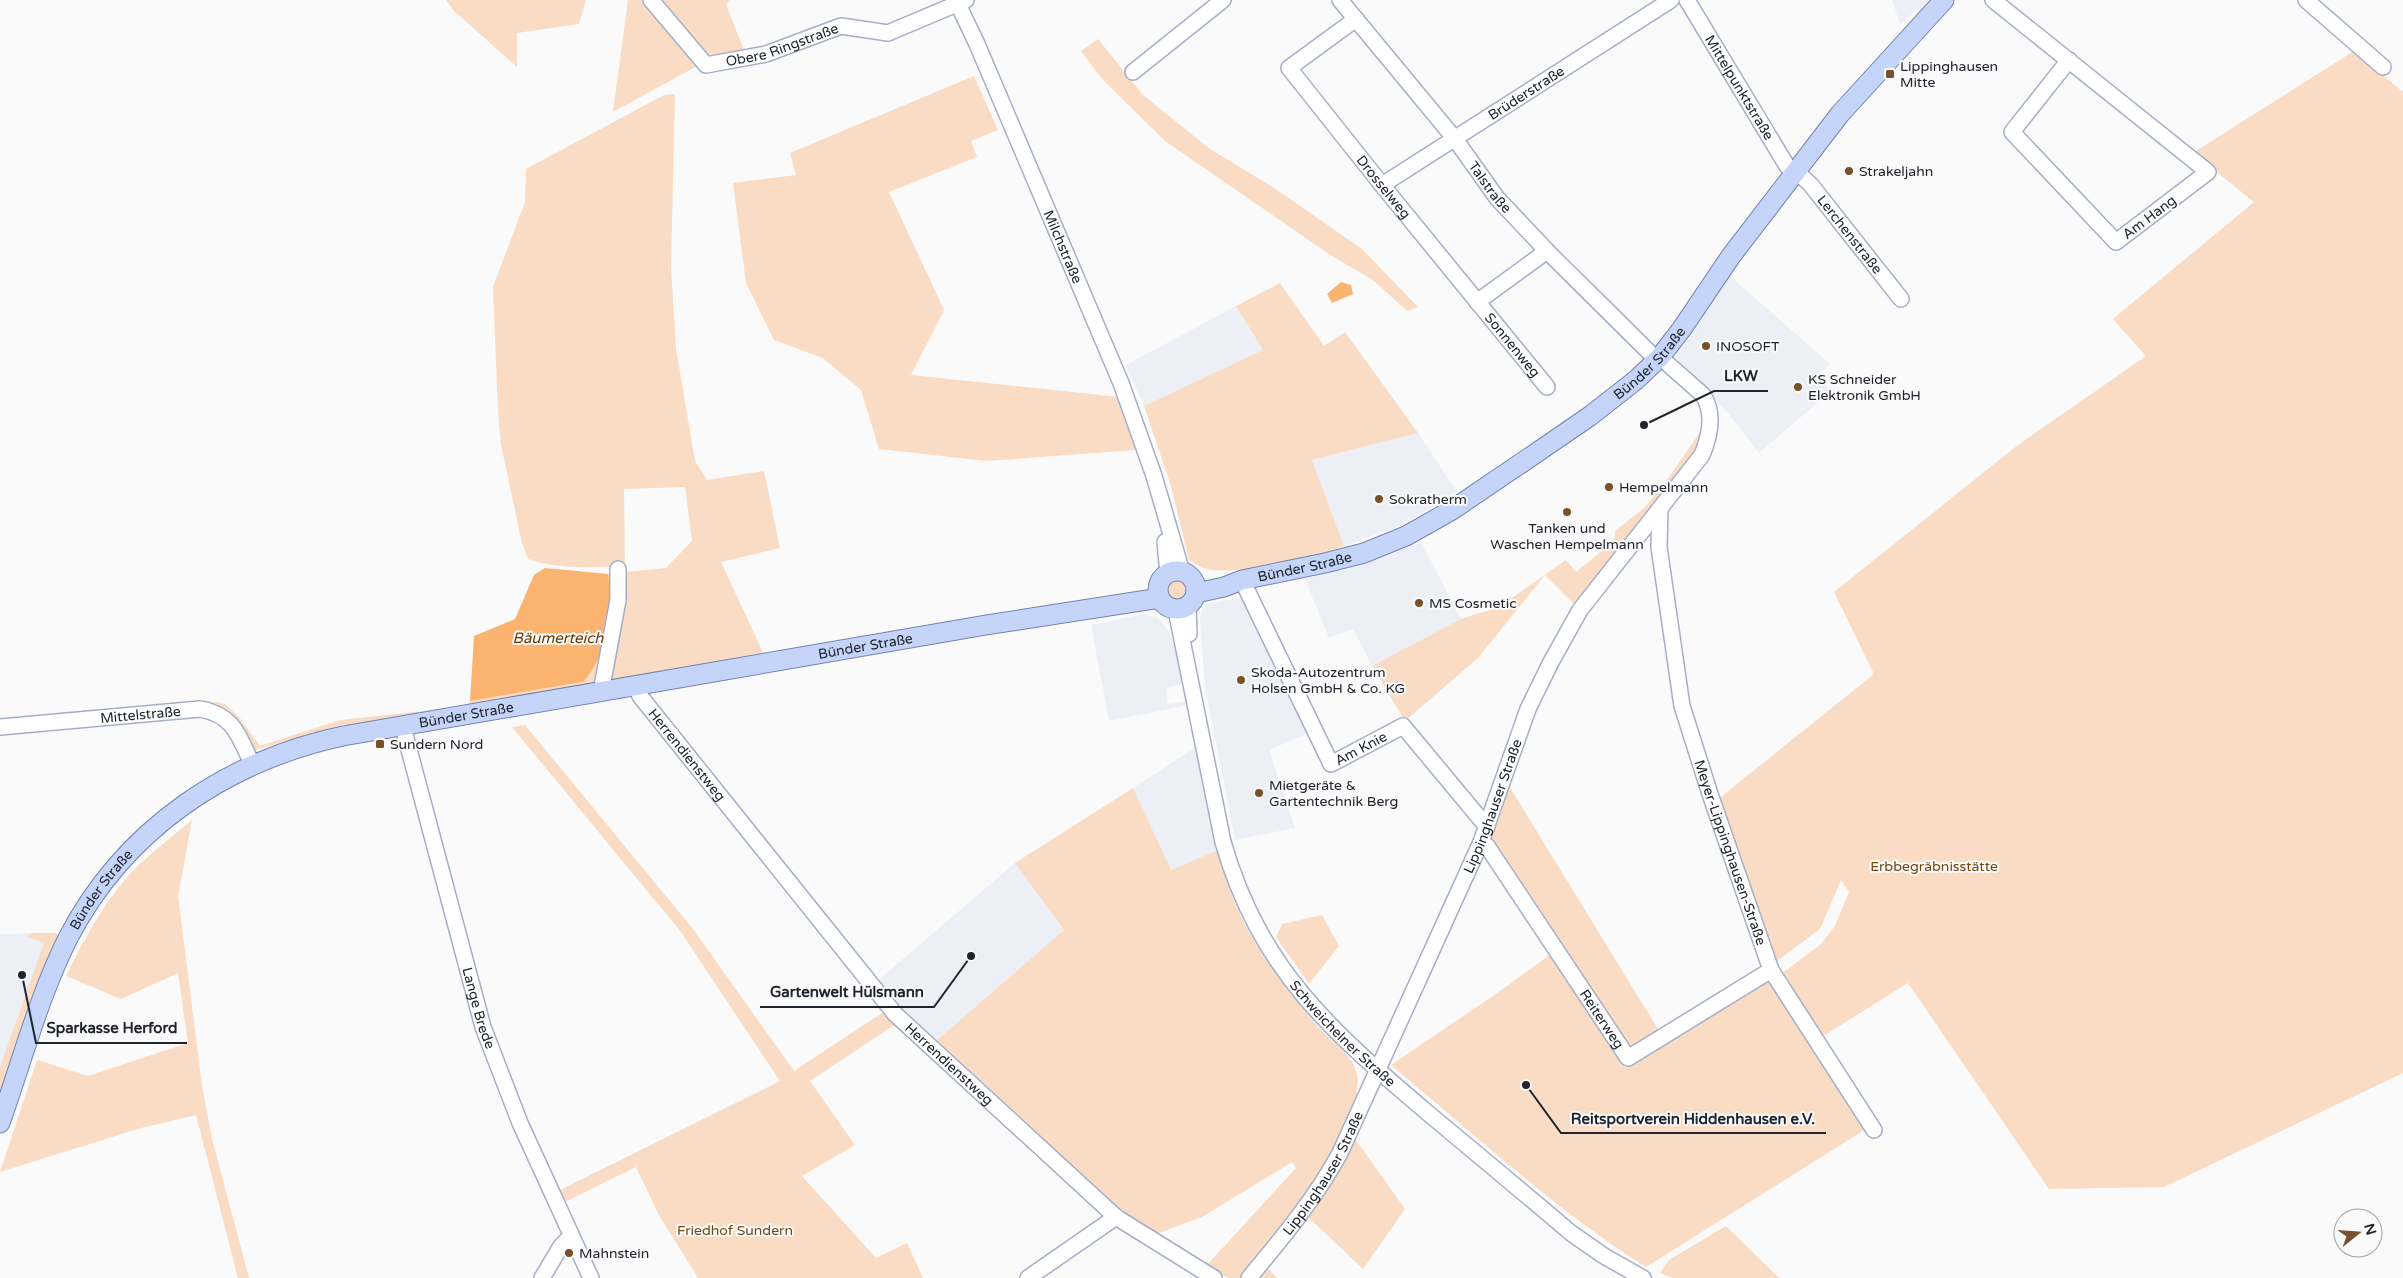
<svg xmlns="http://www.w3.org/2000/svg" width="2403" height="1278" font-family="'Varela Round',sans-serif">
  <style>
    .built { fill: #eceff5 }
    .green { fill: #f9dcc3 }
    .water { fill: #fbb46f }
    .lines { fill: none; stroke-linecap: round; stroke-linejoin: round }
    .minor-casing { stroke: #a4afc7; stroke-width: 18 }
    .major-casing { stroke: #7384af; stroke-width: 21 }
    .minor { stroke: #fff; stroke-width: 15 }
    .major { stroke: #c5d4f9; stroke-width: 19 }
    .poi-dot { fill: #76512c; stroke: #fafafa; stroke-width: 2 }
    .labels { text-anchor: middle; stroke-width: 4; stroke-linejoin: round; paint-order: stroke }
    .street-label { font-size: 14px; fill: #20242d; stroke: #fafafa }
    .poi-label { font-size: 14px; fill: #20242d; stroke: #fafafa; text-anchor: start }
    .park-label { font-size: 14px; fill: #754713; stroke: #fafafa }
    .water-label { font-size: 15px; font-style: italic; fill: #663900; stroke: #fafafa }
    .leader { fill: none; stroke: #20242d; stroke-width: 2 }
    .callout-dot { fill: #20242d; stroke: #fafafa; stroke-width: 2 }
    .callout-label { font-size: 15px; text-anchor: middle; font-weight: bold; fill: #20242d; stroke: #fafafa; stroke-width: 4; stroke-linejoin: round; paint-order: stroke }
  </style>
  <rect width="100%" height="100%" fill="#fafafa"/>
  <path class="built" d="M1892,0h37l-29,24z
    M1730,276l100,88 -13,13 14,14 -72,62 -31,-40 -48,-51 -3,-6z
    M1236,306l27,44 -119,56 -18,-41z
    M1418,433l39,59 -53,32 -60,22 -32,-86z
    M1421,542l40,77 -89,47 -19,-37 -24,9 -24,-59 68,-18z
    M1243,597l67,136 -41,17 26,78 -60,12 -30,-153 -5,-69 4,-13z
    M1144,614l13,3 11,13 7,15 9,38 -18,5 2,16 19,-3 1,4 -79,16 -18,-96z
    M1196,747l22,103 -47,21 -38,-83z
    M1015,863l49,67 -131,113 -56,-62z
    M56,933l-56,167v-166z"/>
  <path class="green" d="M446,0h140l-7,24 -62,9v34l-63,-56z
    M628,0h14l57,65 -86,47z
    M659,0h71l-4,4 19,49 -32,4 -13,-4z
    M1098,39l45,56 67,54 64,39 88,61 56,58 -11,4 -34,-31 -41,-24 -167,-115 -62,-61 -22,-29z
    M2354,51l49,41v981l-239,114 -115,2 -141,-206 -88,55 -38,-58 2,-8 37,-28 14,-18 14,-34 -8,-12 -21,49 -47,35 -56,-164 157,-126 -40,-82 184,-147 128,-89 -33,-37 141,-117 -61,-49z
    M974,76l24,54 -27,11 6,16 -88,35 55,118 -33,65 208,22 16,53 -148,11 -108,-12 -18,-59 -38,-32 -49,-18 -28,-57 -13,-100 63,-8 -6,-22z
    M675,94l-4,173 5,82 19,112 12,19 57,-9 16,77 -59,14 44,95 -157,27 17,-112 41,-4 26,-27 -7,-54 -61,2 1,77c-32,1 -66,4 -97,-7l-6,-16 -21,-98 -3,-34 -5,-124 32,-85 1,-33 138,-74z
    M1280,283l44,63 21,-14 73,101 -106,27 32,86c-35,12 -101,30 -137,23 -6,-1 -13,-6 -18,-9l-18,-74 -27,-80 119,-56 -27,-44z
    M1705,425l-9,32 -119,150 -32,-32 -67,83 -73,63 -33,-55 89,-47 38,-12 67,-47 10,12 38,-31 1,-10 29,-23 20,-24z
    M608,574h6l-4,64 -16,49 -127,19 3,-5 113,-19 29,-80z
    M1166 591a11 11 0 1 1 22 0a11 11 0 1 1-22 0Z
    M205,700l20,4 14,13 21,29 80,-26 102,-11 1,5 -96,13 -2,-3 -90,26c-22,-27 -17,-40 -57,-47z
    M525,725l168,204 101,142 88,-58 12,12 -84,56 45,64 -53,31 74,82 31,-15 16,35h-225l-39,-63 -23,-48 -75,37 -5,-12 224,-111 -99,-149 -169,-205z
    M1509,786l152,248 -21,12h-12l-140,-207z
    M1133,788l38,82 47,-20c6,19 11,40 19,58 19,42 47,79 77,114 18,22 52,38 42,70l4,3 -38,82 -82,101h-12l-22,-12 90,-98 -4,-6 -90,55 -46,17 -38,-27 -181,-167 127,-110 -49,-67z
    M192,820l-14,76 24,189 10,54 37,139h-11l-42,-163 -55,13 -141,44 37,-112 51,16 100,-33 -10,-70 -57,26 -55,-23c20,-40 42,-82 75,-113 16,-15 34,-29 51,-43z
    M1322,915l17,31 -30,38 -33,-47 6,-13z
    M29,933h27l3,4 -59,163v-33l44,-124 -16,-6z
    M1551,954l74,114 144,-89 97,150 -220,138c-92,-58 -172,-133 -255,-202l105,-71z
    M1353,1136l52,73 -42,60 -56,-53z
    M1726,1226l53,52h-106l-13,-5 9,-13z
    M1265,1265l12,13h-23z"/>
  <path class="water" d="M1341,282l10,3 2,9 -21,9 -5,-9z
    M545,568l63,6c1,9 4,18 4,27 0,24 -12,64 -29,81l-113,19 4,-65 41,-17 19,-44z"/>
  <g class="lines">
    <g class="minor-casing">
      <g id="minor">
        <path id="s1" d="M651,0l55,65 60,-11 75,-28 47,7 78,-33"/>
        <path id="s2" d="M956,0l21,44 144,339 33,93 28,96"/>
        <path id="s3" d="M1340,0l115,139 42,59 50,53 110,109"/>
        <path id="s4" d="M1687,0l100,166 8,8"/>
        <path d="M1993,0l215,172 -92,70 -104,-110 57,-72"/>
        <path d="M2306,0l77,67"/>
        <path id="s5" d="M1356,19l-67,49 93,117 165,202"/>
        <path d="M1133,72l90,-72"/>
        <path id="s6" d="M1797,172l14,13 90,114"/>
        <path id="s7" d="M1382,185l289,-185"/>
        <path d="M1477,302l70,-51"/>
        <path id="s8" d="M1660,510l-1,37 23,159 28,88 61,176 103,160"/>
        <path d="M1165,542l3,32"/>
        <path id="s9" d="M1242,580l89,184 72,-38 84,101"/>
        <path d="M1188,606l1,28"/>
        <path id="s10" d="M1176,610l47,232c37,128 108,189 206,272 48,40 95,79 142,119l33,23 39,22"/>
        <path id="s11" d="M636,686l4,10 255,318 221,203 98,61"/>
        <path d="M601,692l17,-92v-31"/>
        <path id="s12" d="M0,727l200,-18c34,6 39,27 52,55"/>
        <path id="s13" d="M403,727l80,300 37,96 71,155"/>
        <path id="s14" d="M1481,842l6,4 141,212 143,-88"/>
        <path d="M542,1278l19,-32 10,-10"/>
        <path d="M1028,1278l88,-61"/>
        <path id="s15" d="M1249,1278c33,-40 66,-79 91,-125l141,-311 47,-133 23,-47 29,-52 122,-155c8,-19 13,-41 1,-60l-43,-38"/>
      </g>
    </g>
    <g class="major-casing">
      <g id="major">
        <circle cx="1177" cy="590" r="19"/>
        <path id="s16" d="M1196,593l28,-6 18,-7 83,-17 39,-10 42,-17 46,-26 90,-61 48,-33 46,-36 24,-23 21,-27 50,-74 109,-142 104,-114"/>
        <path id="s17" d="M0,1123c22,-62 39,-127 68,-185 56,-108 158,-177 275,-202l643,-111 174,-27"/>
      </g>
    </g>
    <use href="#minor" class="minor"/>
    <use href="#major" class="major"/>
  </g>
  <g class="poi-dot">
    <rect x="1885" y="69" width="10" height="10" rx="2.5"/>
    <circle cx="1849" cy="171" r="5"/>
    <circle cx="1706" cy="346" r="5"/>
    <circle cx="1798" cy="387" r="5"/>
    <circle cx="1609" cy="487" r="5"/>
    <circle cx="1379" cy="499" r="5"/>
    <circle cx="1567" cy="512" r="5"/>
    <circle cx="1419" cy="603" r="5"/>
    <circle cx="1241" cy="680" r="5"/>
    <rect x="375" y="739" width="10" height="10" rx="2.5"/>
    <circle cx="1259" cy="793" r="5"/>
    <circle cx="569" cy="1253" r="5"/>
  </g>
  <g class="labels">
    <g class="street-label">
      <text dy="5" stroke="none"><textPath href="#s1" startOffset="164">Obere Ringstraße</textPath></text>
      <text dy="5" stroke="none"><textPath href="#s4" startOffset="102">Mittelpunktstraße</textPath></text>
      <text dy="5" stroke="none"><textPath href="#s7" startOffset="171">Brüderstraße</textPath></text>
      <text dy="5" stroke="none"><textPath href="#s5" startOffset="235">Drosselweg</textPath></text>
      <text dy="5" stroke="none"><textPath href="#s3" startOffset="240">Talstraße</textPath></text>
      <text transform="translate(2149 217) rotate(-37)" y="5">Am Hang</text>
      <text dy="5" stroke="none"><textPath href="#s6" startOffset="82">Lerchenstraße</textPath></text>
      <text dy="5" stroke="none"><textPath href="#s2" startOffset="269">Milchstraße</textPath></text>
      <text dy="5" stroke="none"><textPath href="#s5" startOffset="439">Sonnenweg</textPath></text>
      <text dy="5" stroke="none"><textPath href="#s16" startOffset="518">Bünder Straße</textPath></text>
      <text dy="5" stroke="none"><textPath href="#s16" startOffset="112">Bünder Straße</textPath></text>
      <text dy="5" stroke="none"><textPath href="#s17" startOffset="1080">Bünder Straße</textPath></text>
      <text dy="5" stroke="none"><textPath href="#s12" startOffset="141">Mittelstraße</textPath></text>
      <text dy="5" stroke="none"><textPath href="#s17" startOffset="675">Bünder Straße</textPath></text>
      <text dy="5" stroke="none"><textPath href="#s9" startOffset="238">Am Knie</textPath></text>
      <text dy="5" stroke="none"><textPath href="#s11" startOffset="86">Herrendienstweg</textPath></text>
      <text dy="5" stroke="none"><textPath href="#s15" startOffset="534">Lippinghauser Straße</textPath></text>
      <text dy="5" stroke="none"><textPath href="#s8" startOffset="352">Meyer-Lippinghausen-Straße</textPath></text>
      <text dy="5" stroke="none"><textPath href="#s17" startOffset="256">Bünder Straße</textPath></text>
      <text dy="5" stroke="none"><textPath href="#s13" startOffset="291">Lange Brede</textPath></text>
      <text dy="5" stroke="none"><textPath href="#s14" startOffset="215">Reiterweg</textPath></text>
      <text dy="5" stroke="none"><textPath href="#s10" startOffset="466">Schweichelner Straße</textPath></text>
      <text dy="5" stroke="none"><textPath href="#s11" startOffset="492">Herrendienstweg</textPath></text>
      <text dy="5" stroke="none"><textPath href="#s15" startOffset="129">Lippinghauser Straße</textPath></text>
    </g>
    <g class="poi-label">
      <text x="1900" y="71">Lippinghausen<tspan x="1900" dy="16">Mitte</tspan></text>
      <text x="1859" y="176">Strakeljahn</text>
      <text x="1716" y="351">INOSOFT</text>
      <text x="1808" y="384">KS Schneider<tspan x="1808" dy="16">Elektronik GmbH</tspan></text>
      <text x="1619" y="492">Hempelmann</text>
      <text x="1389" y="504">Sokratherm</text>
      <text x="1567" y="533" text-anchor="middle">Tanken und<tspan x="1567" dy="16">Waschen Hempelmann</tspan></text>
      <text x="1429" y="608">MS Cosmetic</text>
      <text x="1251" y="677">Skoda-Autozentrum<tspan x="1251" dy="16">Holsen GmbH &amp; Co. KG</tspan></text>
      <text x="390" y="749">Sundern Nord</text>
      <text x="1269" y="790">Mietgeräte &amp;<tspan x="1269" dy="16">Gartentechnik Berg</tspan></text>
      <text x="579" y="1258">Mahnstein</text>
    </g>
    <g class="park-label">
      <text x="1934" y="871">Erbbegräbnisstätte</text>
      <text x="735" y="1235">Friedhof Sundern</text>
    </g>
    <g class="water-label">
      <text x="558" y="643">Bäumerteich</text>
    </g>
  </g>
  <path class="leader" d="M1644 425L1714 391H1768M971 956L934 1007H760M22 975L36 1043H187M1526 1085L1561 1133H1826"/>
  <g class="callout-dot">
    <circle cx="1644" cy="425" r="5"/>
    <circle cx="971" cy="956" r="5"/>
    <circle cx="22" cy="975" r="5"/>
    <circle cx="1526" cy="1085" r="5"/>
  </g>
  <g class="callout-label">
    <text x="1741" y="381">LKW</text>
    <text x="847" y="997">Gartenwelt Hülsmann</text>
    <text x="112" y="1033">Sparkasse Herford</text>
    <text x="1693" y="1124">Reitsportverein Hiddenhausen e.V.</text>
  </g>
  <g transform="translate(2358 1233) rotate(73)"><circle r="24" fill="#fafafa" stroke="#a3a4a8"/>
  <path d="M0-4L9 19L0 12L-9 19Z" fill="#76512c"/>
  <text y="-8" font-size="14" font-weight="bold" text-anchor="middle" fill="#20242d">N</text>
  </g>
</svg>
